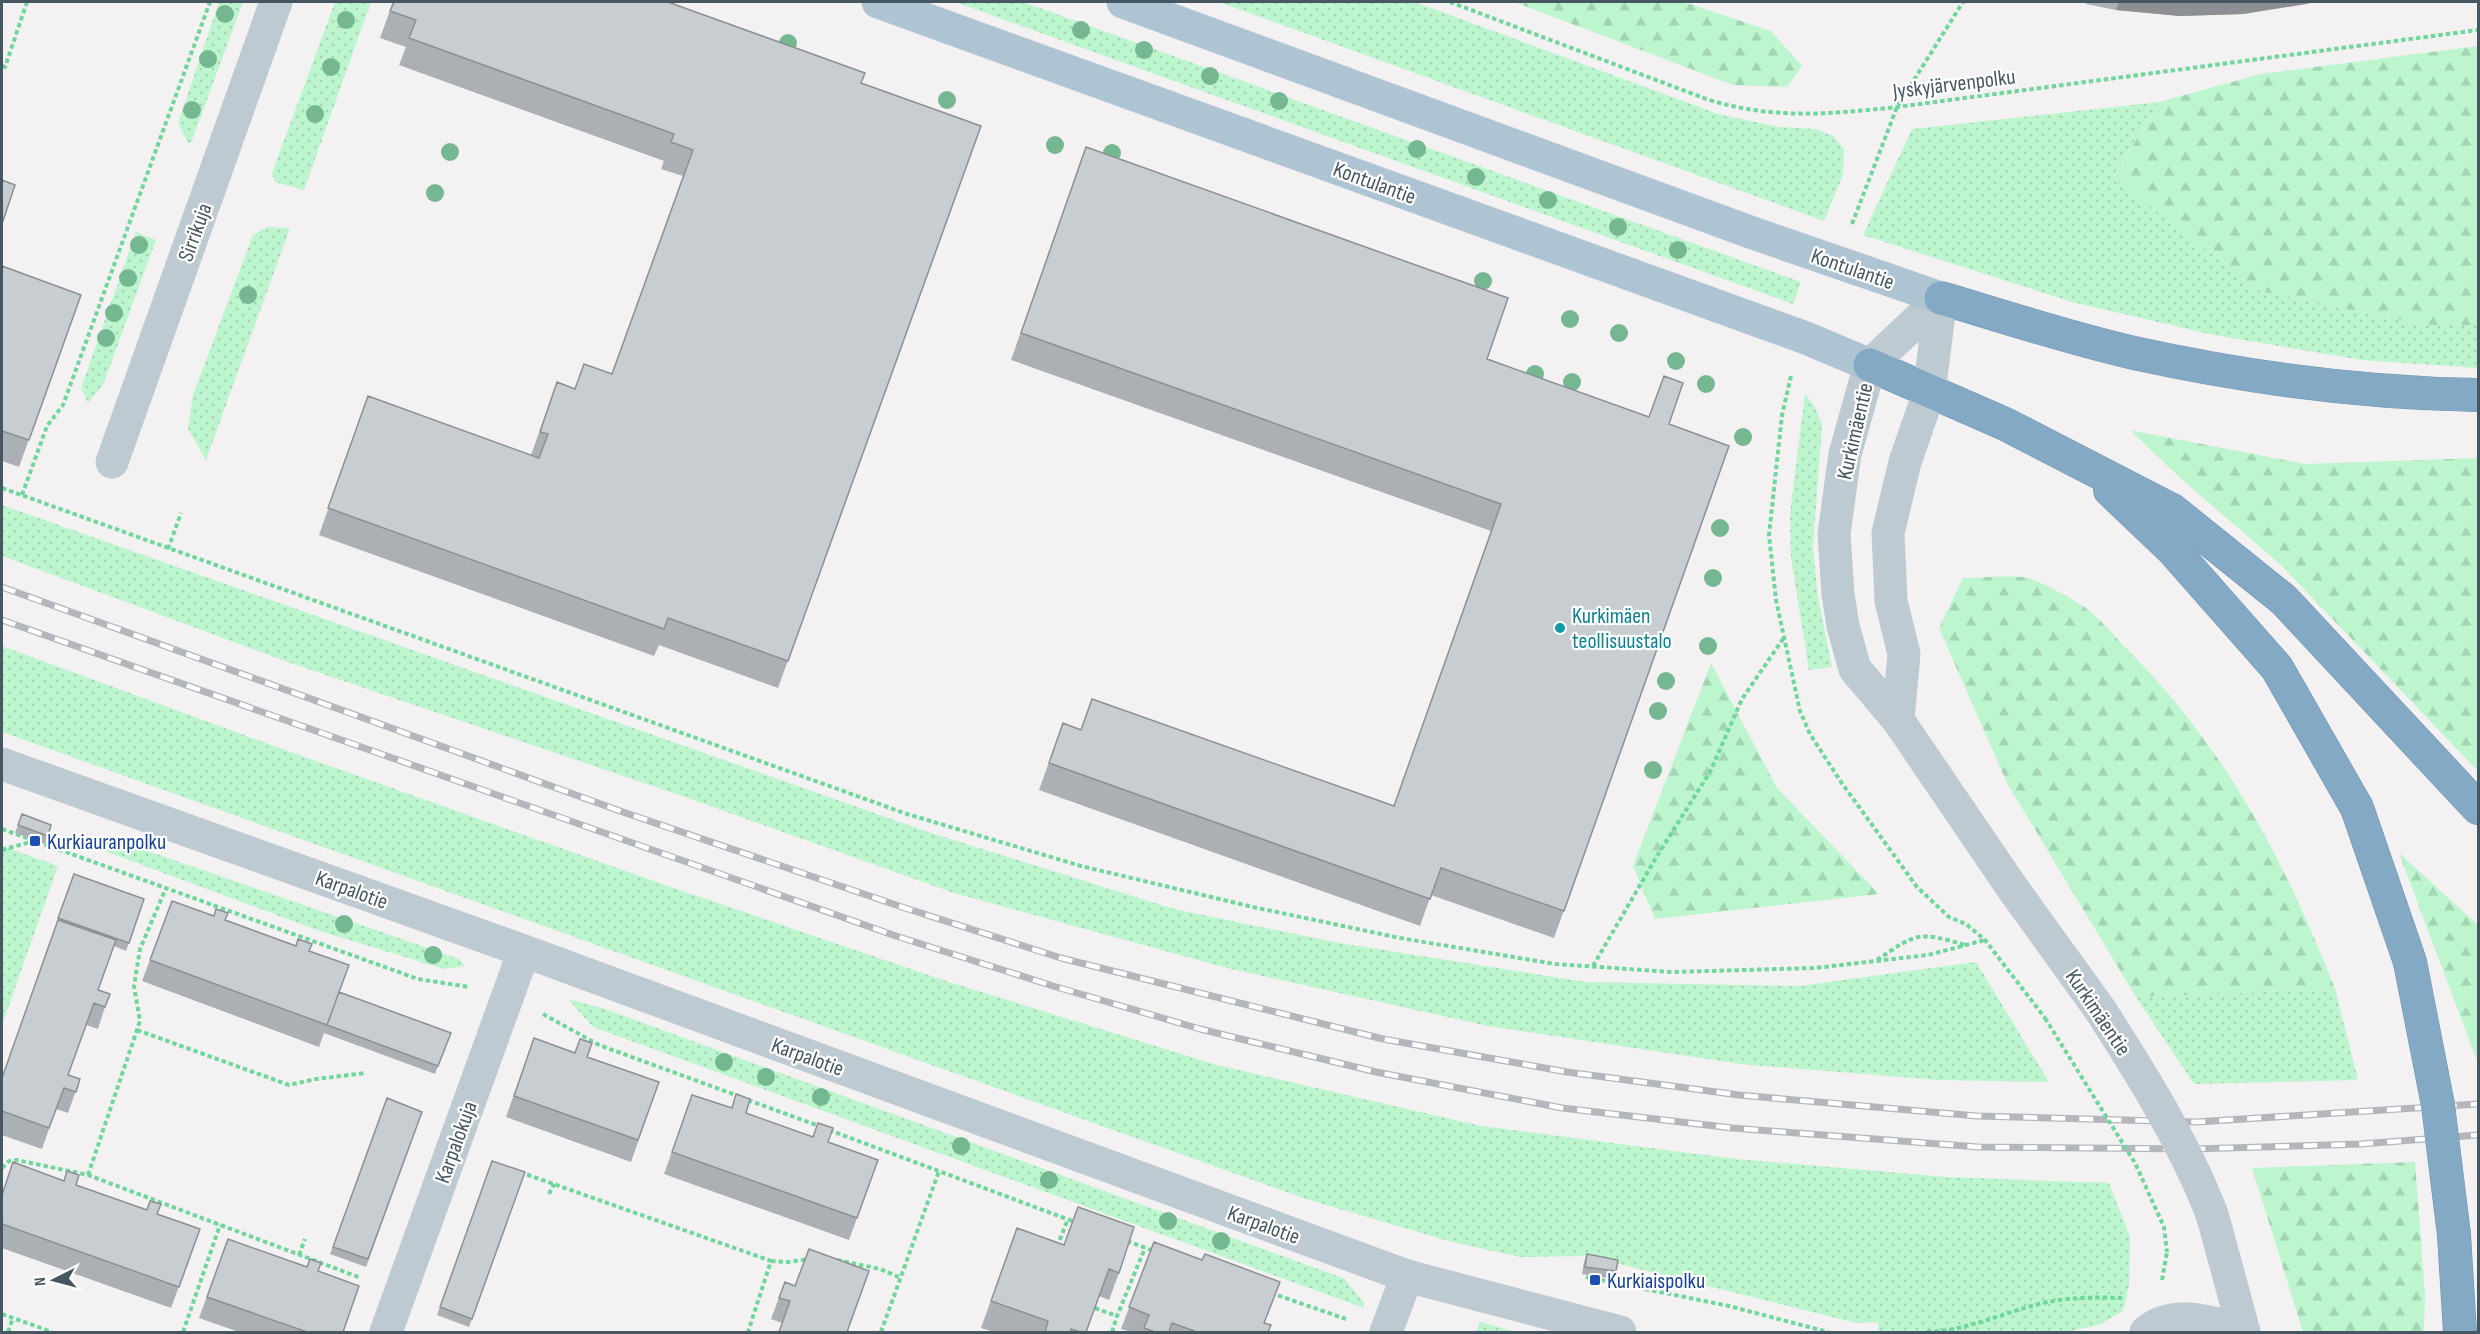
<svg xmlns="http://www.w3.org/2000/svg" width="2480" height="1334" font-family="'Sofia Sans Condensed',sans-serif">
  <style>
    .grass { fill: url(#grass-dots) }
    .forest { fill: url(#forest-firs) }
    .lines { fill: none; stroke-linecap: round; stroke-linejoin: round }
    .highway-casing { stroke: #6f94b1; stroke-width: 34 }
    .path { stroke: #70d79c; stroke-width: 4; stroke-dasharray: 4.5 3; stroke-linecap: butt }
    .minor { stroke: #becad2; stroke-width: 33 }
    .major { stroke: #aec4d3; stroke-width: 33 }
    .highway { stroke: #84a9c5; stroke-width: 33 }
    .rail-casing { stroke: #b3b7bc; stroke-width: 7 }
    .rail { stroke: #fff; stroke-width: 4.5; stroke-dasharray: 14; stroke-linecap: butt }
    .highway-bridge-casing { stroke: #6f94b1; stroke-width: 34; stroke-linecap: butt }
    .path-bridge { stroke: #70d79c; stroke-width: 4; stroke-dasharray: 4.5 3; stroke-linecap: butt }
    .minor-bridge { stroke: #becad2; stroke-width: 33 }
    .highway-bridge { stroke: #84a9c5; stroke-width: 33 }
    .tree { fill: #75b790 }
    .wall { fill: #acb0b5 }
    .shaded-wall { fill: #8c9093 }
    .building { fill: #c8cdd2; stroke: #8c9093; stroke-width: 1.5 }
    .culture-dot { fill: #0f9aa8; stroke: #fff; stroke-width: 2 }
    .transit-dot { fill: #1a4fb4; stroke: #fff; stroke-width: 2 }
    .labels { text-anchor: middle; stroke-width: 4.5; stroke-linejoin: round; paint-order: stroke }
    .street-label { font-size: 22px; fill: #475762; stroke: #fff }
    .culture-label { font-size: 22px; fill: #0d838f; stroke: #fff; text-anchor: start }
    .transit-label { font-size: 22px; fill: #164399; stroke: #fff; text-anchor: start }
  </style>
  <defs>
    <pattern id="grass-dots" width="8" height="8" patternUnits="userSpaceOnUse" patternTransform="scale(1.5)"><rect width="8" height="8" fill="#bcf5ce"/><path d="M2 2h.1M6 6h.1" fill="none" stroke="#a3d4b3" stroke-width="1.8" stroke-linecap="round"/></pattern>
    <pattern id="forest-firs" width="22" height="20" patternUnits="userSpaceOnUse" patternTransform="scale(1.5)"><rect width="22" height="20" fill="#bcf5ce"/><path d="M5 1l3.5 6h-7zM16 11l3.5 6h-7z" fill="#a3d4b3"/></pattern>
  </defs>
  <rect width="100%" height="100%" fill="#f4f1f2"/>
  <path class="grass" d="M219,2h24l-52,141h-3l-10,-20z
    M335,2h36l-67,188 -29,-8 -3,-9z
    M955,2h68l778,280 -8,22z
    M1219,2h196l303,112 61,13 37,2 17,7 11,13 -1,26 -19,46z
    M2159,102l-46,75 147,114 166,34h52v43l-117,-8 -147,-25 -142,-33 -209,-67 49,-106z
    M267,227l23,1 -84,232 -18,-31 5,-34 60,-160z
    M136,232l20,8 -53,145 -15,18 -7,-15z
    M1805,394l9,11 8,19 -9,123 5,51 14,69 -23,3 -18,-112 -1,-45z
    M2,505l926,327 246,77 165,34 247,39 214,4 176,-24 73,120 -111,-2 -197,-16 -253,-38 -261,-58 -273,-75 -269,-96 -400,-136 -283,-105z
    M2,646l272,100 391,139 281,96 271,84 264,61 255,33 211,18 162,6 21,54 -1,49 -6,25 -24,14 -35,7h-185l-1,-10 -22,1 -269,-67 -67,1 -68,-15 -146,-43 -1304,-467z
    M75,840l44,1 340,118 6,7 -21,3 -124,-38z
    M2,846l56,20 -56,159z
    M2335,989l23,91 -164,4 -58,-87z
    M568,999l34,9 741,270 21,24v6l-771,-281z
    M1480,1322l36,10h-40z"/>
  <path class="forest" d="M1514,2h170l87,29 31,35 -15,21 -54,-2z
    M2478,46v279h-52l-166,-34 -147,-113 46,-76 102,-28z
    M2130,430l175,34 173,-6v313l-196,-205 -105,-91z
    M1963,578c16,0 55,-4 68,1 12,4 46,22 56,30 15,12 28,28 42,42 97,98 156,210 206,338l-199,8 -129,-214 -68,-155z
    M1711,663l66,125 102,106 -224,25 -22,-53z
    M2399,853l79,72v133h-2z
    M2415,1162l10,133 -1,37h-121l-51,-164z"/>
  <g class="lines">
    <g class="highway-casing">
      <path id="highway" d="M1941,298c64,19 128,40 193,55 114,25 229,40 344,42
        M1870,365l135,59 167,86 112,90 194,208
        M2110,490l63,60 104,118 80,140 53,154
        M2454,1235l6,97"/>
    </g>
    <path class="path" d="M1450,2l259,98c68,20 119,14 188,7l581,-77
      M2,66l3,1 22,-65
      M1852,224l45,-117 66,-105
      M1791,376l-9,39 -13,120 7,65 24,111 10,23 31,48 76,105 32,30 17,7 19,16 60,78
      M2,488l905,326 174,52 172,41 147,31 155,26 117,8 143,-4 113,-13 57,-15
      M22,495l25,-69 16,-21 147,-403
      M168,549l13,-36
      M2,829l416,150 51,8
      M2,850l32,-9
      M1877,960c40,-27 41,-29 88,-15
      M1593,966l64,-110 53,-84 32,-73 41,-60
      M543,1014l56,31 142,52
      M137,1030l152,55 27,-6 50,-6
      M748,1100l71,26
      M829,1130l246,92
      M2,1168l7,-7 8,-1 71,15 273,103
      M520,1172l251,89 -23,71
      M88,1175l52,-154 -6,-35 6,-37 26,-61
      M549,1194l5,-10
      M1127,1241l27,10
      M1057,1247l11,-28
      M299,1255l6,-16
      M837,1260l43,9 21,9
      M771,1261l17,1 21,-3
      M1586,1277l143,29 99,26
      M2162,1280l5,-28
      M1271,1293l75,26
      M1095,1308l22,8
      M2,1314l50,18
      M8,1332l5,-14
      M183,1332l37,-107
      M881,1332l58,-161
      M1112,1332l5,-16 28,-68
      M1927,1332c39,-1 75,-19 112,-28 28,-7 55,-7 83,-6"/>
    <path class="minor" d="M1941,298l-71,67 -25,89 -11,80 4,60 5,32 12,43 43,51 113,166 90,125
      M112,462l164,-460
      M1898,720l6,-66 -13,-53 -3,-68 17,-71 24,-69 12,-95
      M2,764l522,187 883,325 213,56
      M2224,1258l20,74
      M386,1332l138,-381
      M1386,1332l21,-56
      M2146,1332c28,-24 67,-9 98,-1"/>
    <path class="major" d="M878,2l928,336 64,27
      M1123,2l627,230 191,66"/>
    <use href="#highway" class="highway"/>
    <g class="rail-casing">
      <path id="rail" d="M2,587l618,224 282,96 159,51 322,81 184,33 172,23 238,21 219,6 282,-18
        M2,620l891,315 160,51 147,43 176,43 186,36 170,20 246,19 215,2 168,-5 117,-9"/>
    </g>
    <use href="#rail" class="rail"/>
    <g class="highway-bridge-casing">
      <path id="highway-bridge" d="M2410,962l28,143 16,130"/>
    </g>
    <path class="path-bridge" d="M2045,1018l90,145 29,64 3,25"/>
    <path class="minor-bridge" d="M2101,1011c41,64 81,128 109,198 6,16 9,33 14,49"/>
    <use href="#highway-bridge" class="highway-bridge"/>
  </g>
  <g class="tree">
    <circle cx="225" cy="14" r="9"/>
    <circle cx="346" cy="20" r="9"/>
    <circle cx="1081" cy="30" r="9"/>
    <circle cx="788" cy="43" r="9"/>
    <circle cx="1144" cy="50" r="9"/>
    <circle cx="208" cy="59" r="9"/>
    <circle cx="331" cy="67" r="9"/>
    <circle cx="1210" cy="76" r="9"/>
    <circle cx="947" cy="100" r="9"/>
    <circle cx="1279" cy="101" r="9"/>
    <circle cx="192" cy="110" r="9"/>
    <circle cx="315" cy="114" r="9"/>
    <circle cx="1055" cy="145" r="9"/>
    <circle cx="1417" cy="149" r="9"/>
    <circle cx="450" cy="152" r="9"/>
    <circle cx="1112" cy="153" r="9"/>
    <circle cx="1476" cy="177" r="9"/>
    <circle cx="435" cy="193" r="9"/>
    <circle cx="1548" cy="200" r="9"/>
    <circle cx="1618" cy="227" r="9"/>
    <circle cx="139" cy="245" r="9"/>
    <circle cx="1678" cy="250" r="9"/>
    <circle cx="128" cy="278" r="9"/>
    <circle cx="1483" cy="281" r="9"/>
    <circle cx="248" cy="295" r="9"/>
    <circle cx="114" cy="313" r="9"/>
    <circle cx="1570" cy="319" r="9"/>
    <circle cx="1619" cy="333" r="9"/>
    <circle cx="106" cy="338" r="9"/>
    <circle cx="1676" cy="361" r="9"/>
    <circle cx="1535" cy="374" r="9"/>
    <circle cx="1572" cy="382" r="9"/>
    <circle cx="1706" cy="384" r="9"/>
    <circle cx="1743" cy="437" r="9"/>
    <circle cx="1720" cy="528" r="9"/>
    <circle cx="1713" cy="578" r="9"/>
    <circle cx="1708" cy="646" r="9"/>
    <circle cx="1666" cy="681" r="9"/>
    <circle cx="1658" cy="711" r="9"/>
    <circle cx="1653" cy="770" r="9"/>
    <circle cx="344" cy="924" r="9"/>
    <circle cx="433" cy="955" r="9"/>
    <circle cx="724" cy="1062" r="9"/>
    <circle cx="766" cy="1077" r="9"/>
    <circle cx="821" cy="1097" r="9"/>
    <circle cx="961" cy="1146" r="9"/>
    <circle cx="1049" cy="1180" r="9"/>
    <circle cx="1168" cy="1221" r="9"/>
    <circle cx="1221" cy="1241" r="9"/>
  </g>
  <path class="wall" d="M393,2l468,81 120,43 -203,562 -119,-43 -5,11 -335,-121 49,-139 163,59 26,-73 18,7 37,-15 71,-198 -22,-7 3,-8 -265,-96 7,-18 -26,-9z
    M2086,2h228l-8,2 -63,10 -63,2 -64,-6 -30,-6z
    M1086,147l401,212 242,87 -175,492 -123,-43 -11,31 -381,-136 24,-67 18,7 313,76 97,-275 -480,-171z
    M2,266l79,29 -62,172 -17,-6z
    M22,814l29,11 -6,19 -30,-11z
    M74,874l70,25 -18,52 -12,-5 -16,44 7,17 -7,22 -12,-4 -18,50 12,4 -12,34 -12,-4 -14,40 -40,-14v-57z
    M172,901l137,50 30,41 112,41 -16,41 -111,-41 -5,14 -177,-66z
    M534,1038l125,44 -28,80 -125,-45z
    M692,1095l186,65 -29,80 -185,-66z
    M387,1098l35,14 -56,155 -36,-13z
    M490,1168l35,4 -56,155 -32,-12z
    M76,1185l71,25 3,-9 7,13 43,15 -29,79 -169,-60v-53z
    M1017,1228l102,45 -10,27 -10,-4 -13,36h-92l-13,-4z
    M228,1239l90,32 25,61h-104l-40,-14z
    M1154,1242l111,81 3,9h-137l-10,-3z
    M1587,1254l29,17 -2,8 -32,-5 2,-12z
    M785,1282l62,50 -65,-9 -11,-4z"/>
  <path class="shaded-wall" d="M2119,2h195l-8,2 -63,10 -63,2 -64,-6z"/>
  <path class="building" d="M394,2h274l197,71 -4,10 120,43 -193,535 -120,-43 -4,11 -336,-121 40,-112 171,62 9,-24 -8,-2 17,-50 18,7 9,-25 28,10 81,-224 -22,-8 3,-8 -265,-96 7,-18 -26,-9z
    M1086,147l422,151 -21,61 162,58 15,-41 19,7 -14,41 60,22 -165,465 -123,-43 -11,31 -381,-136 14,-40 18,7 11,-31 302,107 107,-302 -480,-171z
    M2,180l13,5 -13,39z
    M2,266l79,29 -52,145 -27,-9z
    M22,814l29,11 -3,11 -30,-11z
    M74,874l70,25 -15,44 -71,-25z
    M172,901l42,15 2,-7 12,4 -3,7 71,26 2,-7 14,5 -3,7 40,14 -22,60 -177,-65z
    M58,920l58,20 -18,50 12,4 -5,13 -11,-4 -26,72 12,4 -4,13 -12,-4 -15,40 -47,-17v-33z
    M339,992l112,41 -13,33 -111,-41z
    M534,1038l41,15 5,-14 12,4 -5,14 72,25 -21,58 -124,-44z
    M736,1094l14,5 -4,14 67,24 5,-14 15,5 -5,14 50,18 -21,58 -185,-66 20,-57 40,13z
    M387,1098l35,14 -54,147 -35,-12z
    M492,1161l33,11 -53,147 -32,-12z
    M13,1162l51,19 3,-10 12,4 -3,10 71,25 3,-9 11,3 -4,10 43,15 -21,58 -177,-63v-29z
    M1078,1207l56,20 -15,46 -10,-4 -23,63h-6l-9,-3 -1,3h-25l3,-11 -57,-20 26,-73 47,17z
    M228,1239l79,28 3,-8 11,4 -3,8 41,15 -16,46h-36l-100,-35z
    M1154,1242l48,18 3,-6 75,28 -16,41 7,2 -3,7h-71l-25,-9 -3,9h-14l-11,-4 5,-13 -20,-8z
    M809,1249l60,22 -22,61h-68l11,-31 -11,-3 6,-16 10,4z
    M1587,1254l31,6 -2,11 -31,-4z"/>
  <circle class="culture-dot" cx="1560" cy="628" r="6"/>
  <g class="transit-dot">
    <rect x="29" y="835" width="12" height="12" rx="3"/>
    <rect x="1589" y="1274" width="12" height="12" rx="3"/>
  </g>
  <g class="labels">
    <g class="street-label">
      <text transform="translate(1954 83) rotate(-7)" y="8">Jyskyjärvenpolku</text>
      <text transform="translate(1375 182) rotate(20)" y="8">Kontulantie</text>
      <text transform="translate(194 232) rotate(-70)" y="8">Sirrikuja</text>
      <text transform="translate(1853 268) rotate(19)" y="8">Kontulantie</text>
      <text transform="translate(1854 431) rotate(-77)" y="8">Kurkimäentie</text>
      <text transform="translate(352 889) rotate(20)" y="8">Karpalotie</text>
      <text transform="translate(2099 1012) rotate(56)" y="8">Kurkimäentie</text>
      <text transform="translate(808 1056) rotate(20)" y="8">Karpalotie</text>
      <text transform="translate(455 1142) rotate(-70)" y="8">Karpalokuja</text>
      <text transform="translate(1264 1224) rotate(20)" y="8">Karpalotie</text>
    </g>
    <g class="culture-label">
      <text x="1572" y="623">Kurkimäen<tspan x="1572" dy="25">teollisuustalo</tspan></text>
    </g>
    <g class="transit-label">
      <text x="47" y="849">Kurkiauranpolku</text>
      <text x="1607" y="1288">Kurkiaispolku</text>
    </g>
  </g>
  <rect width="2480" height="1334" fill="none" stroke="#475762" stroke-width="6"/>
  <g transform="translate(54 1280) rotate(264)" stroke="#ffffff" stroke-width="4.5" paint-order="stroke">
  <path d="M0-4.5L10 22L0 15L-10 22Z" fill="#475762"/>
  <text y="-9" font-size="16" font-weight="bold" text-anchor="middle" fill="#475762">N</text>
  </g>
</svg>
